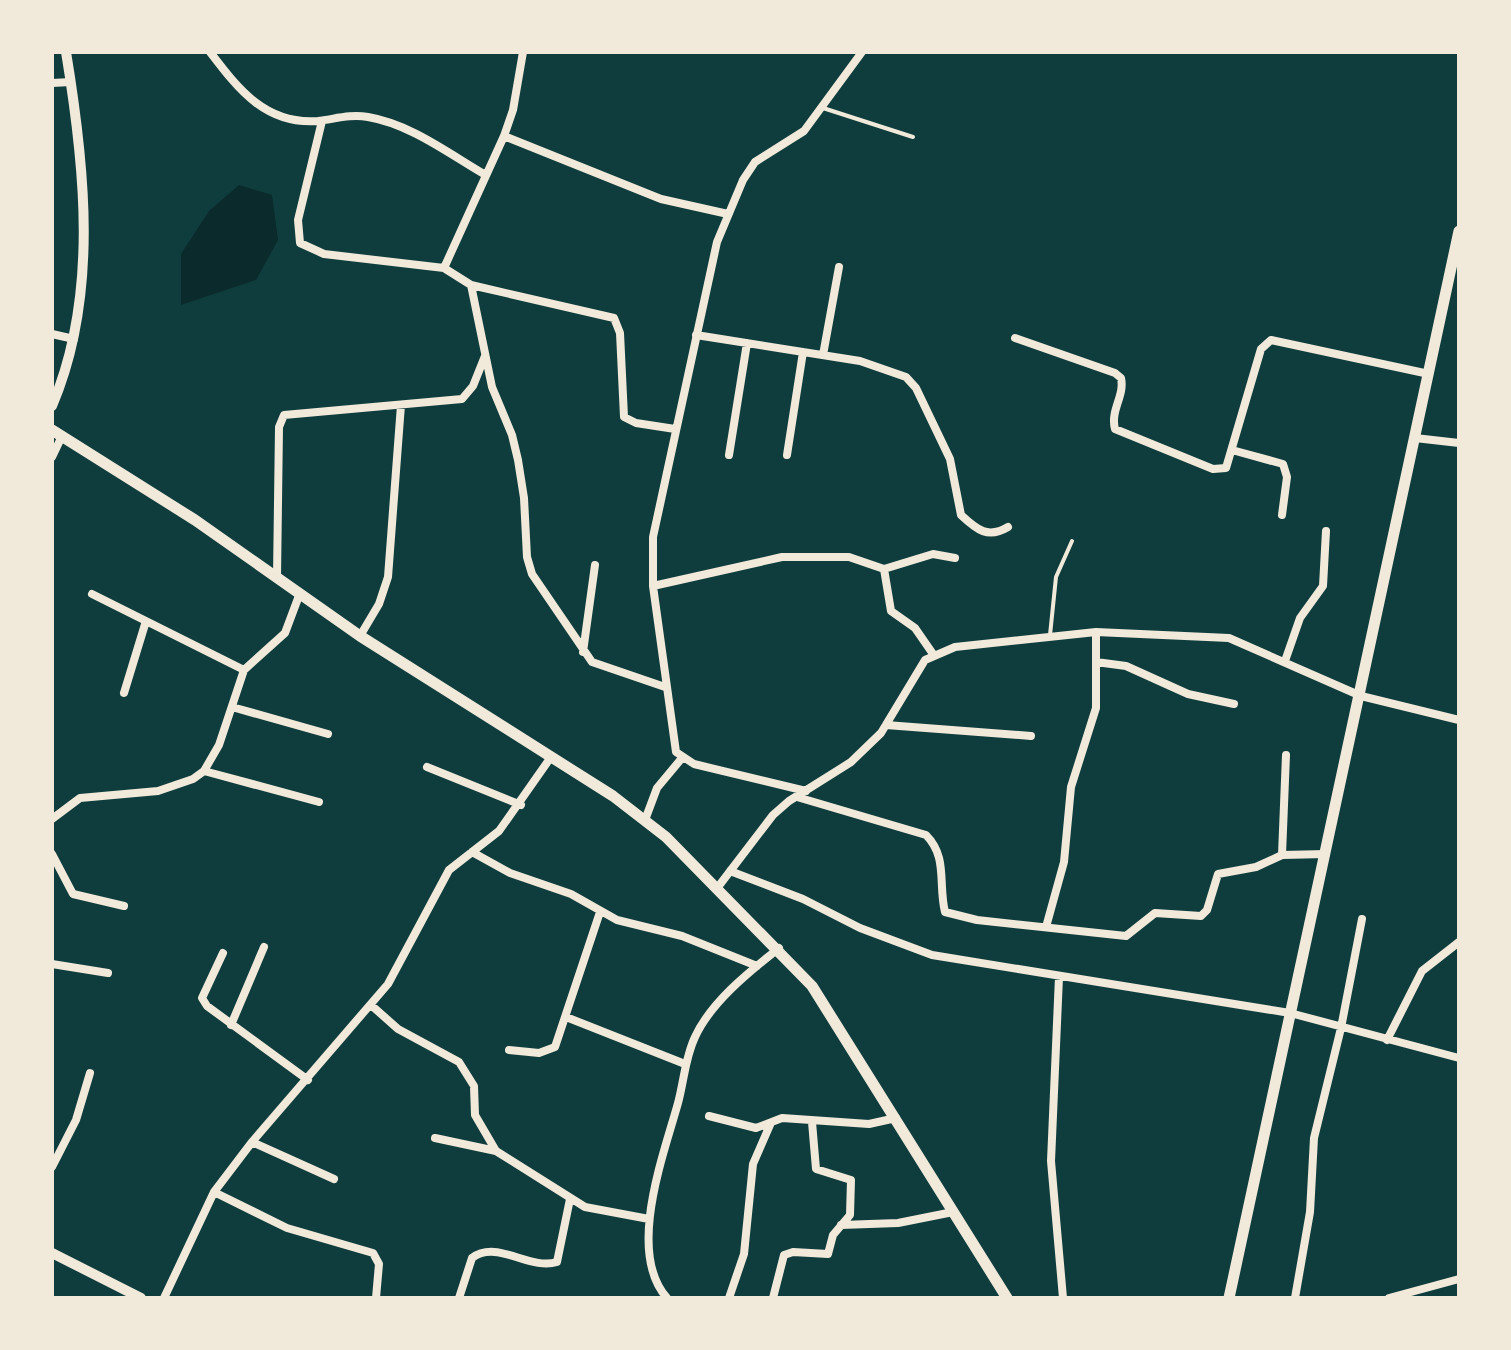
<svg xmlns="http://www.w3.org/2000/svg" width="1511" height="1350" font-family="Rubik,sans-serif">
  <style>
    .water { fill: #0a2a2b }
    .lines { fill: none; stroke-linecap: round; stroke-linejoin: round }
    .service { stroke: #f1e9da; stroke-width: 4 }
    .minor { stroke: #f1e9da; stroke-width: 8 }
    .tertiary { stroke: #f1e9da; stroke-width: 10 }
    .secondary { stroke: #f1e9da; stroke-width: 11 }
  </style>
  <rect width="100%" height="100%" fill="#0f3d3e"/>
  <path class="water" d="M239,185l33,10 6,45 -22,40 -75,25v-51l28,-43z"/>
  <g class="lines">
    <path class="service" d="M823,108l90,29
      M1050,635l6,-58 16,-36"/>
    <path class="minor" d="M210,52c29,38 56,73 108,69 17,-2 32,-7 50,-4 42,7 80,36 116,57
      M52,83l19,-1
      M322,121l-24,99 2,23 24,11 120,14 27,17 143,33 6,15 4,84 12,6 39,6
      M504,136l157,63 67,15
      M444,268l60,-132 9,-26 10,-58
      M471,285l21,102 20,48 6,25 6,38 3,59 5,17 60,88 73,25
      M52,334l22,5
      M696,335l164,26 46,16 10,11 34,71 11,56c16,15 27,24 47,12
      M1015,338l100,35 6,5c4,18 -11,32 -6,51l98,40 13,-1 35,-119 10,-9 158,34
      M823,355l16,-88
      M1415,438l44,5
      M1232,450l51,14 4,13 -5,38
      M729,455l18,-112
      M787,455l16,-103
      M52,457l10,-21
      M884,569l49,-15 22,4
      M277,577l2,-150 5,-12 178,-16 11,-13 12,-30
      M653,586l129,-29h67l35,12 7,42 24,17 18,26
      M92,594l152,76
      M360,636l19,-32 9,-27 13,-172
      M583,652l12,-87
      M1285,661l15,-43 23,-32 3,-55
      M1096,662l30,4 62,28 46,10
      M124,693l22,-72
      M232,707l96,27
      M886,725l145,11
      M427,767l94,38
      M204,771l115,31
      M806,791l-112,-27 -18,-12 -23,-166v-49l64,-295 26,-62 12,-18 49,-31 58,-79
      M797,797l129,38c22,22 12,49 19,77l32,8 149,16 29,-23 46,3 6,-6 11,-36 38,-7 26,-12 44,-1
      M52,819l28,-21 78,-7 35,-12 11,-8 15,-26 25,-75 41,-37 15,-40
      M645,820l12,-32 25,-30
      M472,852l38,21 61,21 46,26 65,16 75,30
      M52,854l21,40 51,12
      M1282,855l4,-100
      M730,871l73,28 57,29 72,27 358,58 169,45
      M718,887l55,-72 16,-14 62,-39 30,-29 44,-73 30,-13 141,-15 133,6 132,58 98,24
      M1046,927l18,-65 7,-75 25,-79v-76
      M223,953l-21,45 5,8 101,74
      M52,964l56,9
      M1059,977l-8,184 12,137
      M371,1005l27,24 61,33 15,24 1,29 21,36
      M566,1017l119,47
      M231,1025l33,-78
      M1387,1040l35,-69 37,-29
      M509,1050l30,3 16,-6 45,-135
      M709,1116l47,12 26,-10 87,6 27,-6
      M435,1138l61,13 89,56 64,12
      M252,1142l82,37
      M52,1167l24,-47 14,-47
      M214,1192l73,36 86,25 6,11 -3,34
      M841,1225l57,-2 55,-11
      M164,1298l50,-106 38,-50 136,-158 61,-114 50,-39 52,-74
      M459,1298l13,-40c25,-19 58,13 85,4l13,-63
      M667,1298c-41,-46 -3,-144 11,-195 6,-22 7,-45 17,-66 16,-35 54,-65 84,-89
      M729,1298l15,-44 9,-90 17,-39
      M773,1298l11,-43 9,-3 35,2 5,-19 17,-20 1,-35 -35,-11 -4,-47
      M1295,1298l15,-86 4,-74 27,-110 21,-109
      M1389,1298l70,-19"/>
    <path class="tertiary" d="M52,406c47,-110 33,-239 14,-354
      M52,1253l89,45"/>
    <path class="secondary" d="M52,430l143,90 165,116 253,160 53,41 146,149 195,312
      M1229,1298l230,-1067"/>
  </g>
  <rect width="1511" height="1350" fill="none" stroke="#f1e9da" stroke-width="108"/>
</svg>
